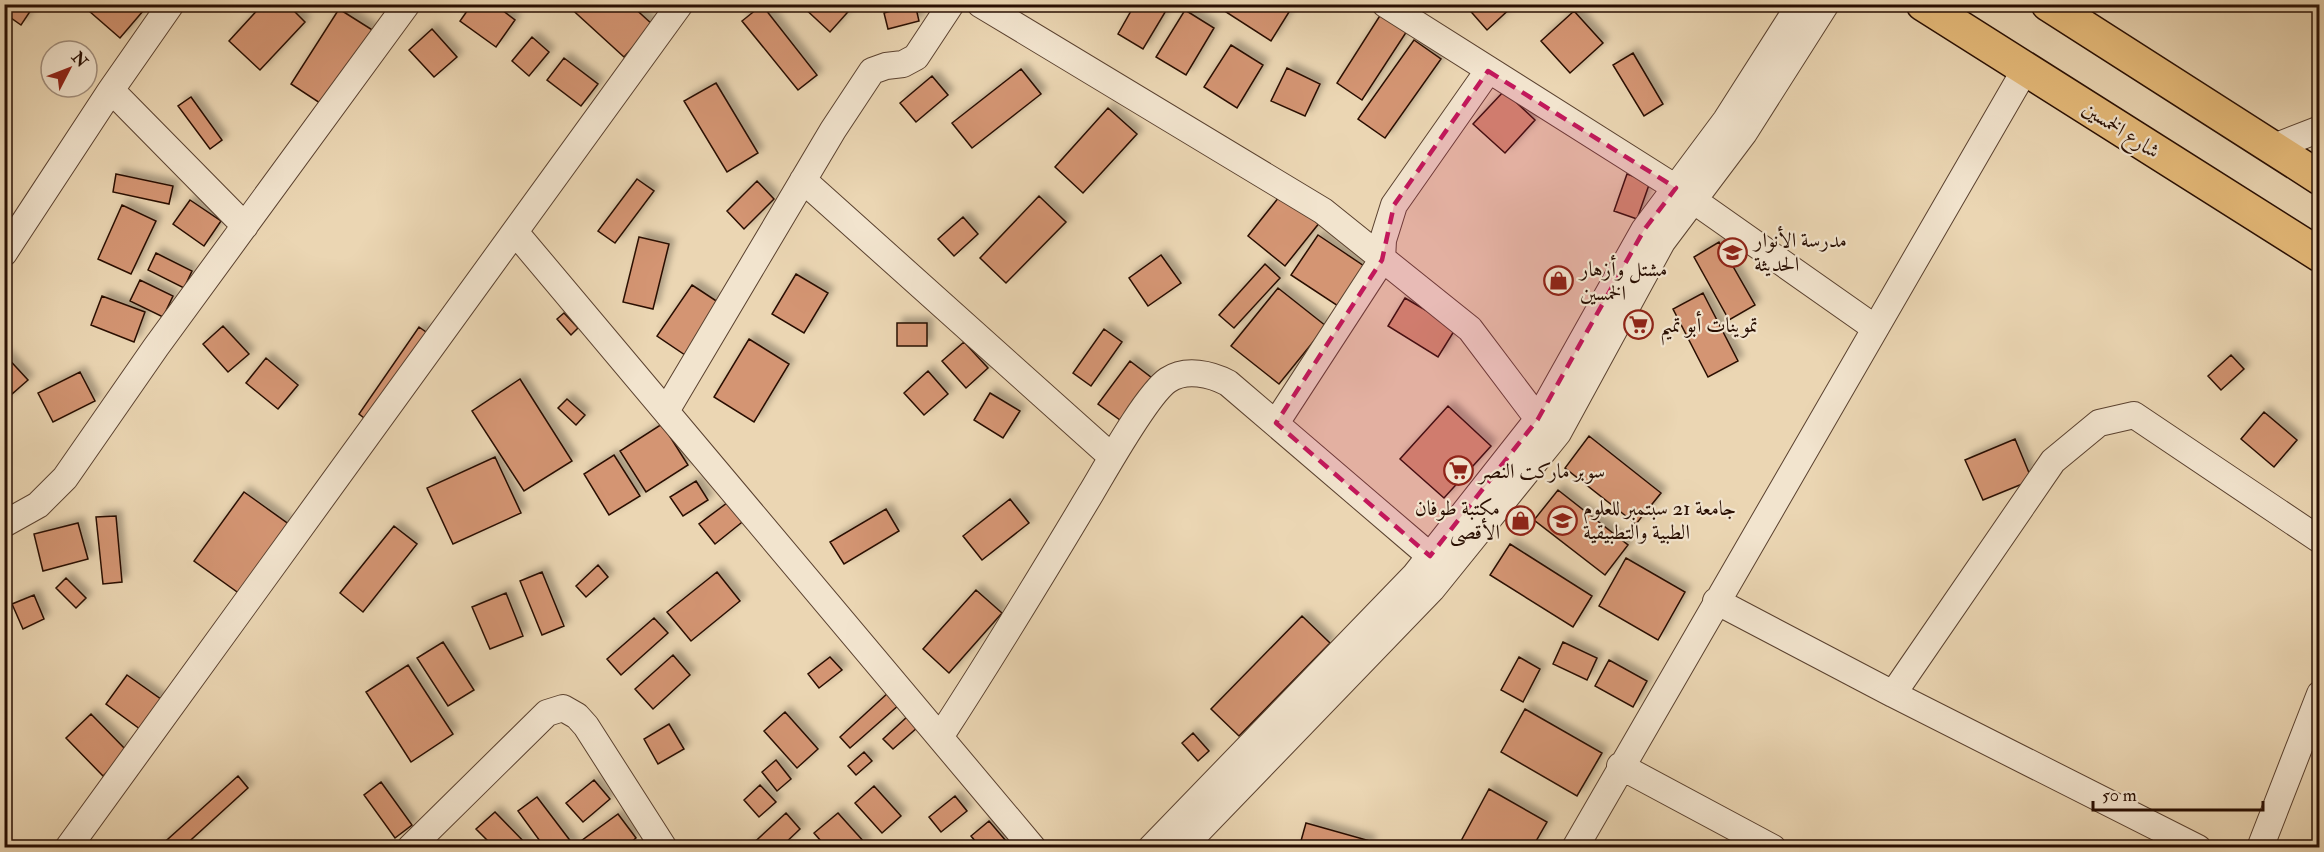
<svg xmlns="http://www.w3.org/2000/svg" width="2324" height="852" font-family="'IM FELL Double Pica',Amiri,serif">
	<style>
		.building { fill: #d49573; stroke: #290f03; stroke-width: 1.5; filter: url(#shadow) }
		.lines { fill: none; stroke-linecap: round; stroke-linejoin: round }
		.minor-casing { stroke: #5a412f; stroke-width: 28 }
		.primary-casing { stroke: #290f03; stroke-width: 36 }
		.minor { stroke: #f2e4ce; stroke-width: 26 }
		.primary { stroke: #e6bb7a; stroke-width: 33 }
		.marked { fill: #c2185b; fill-opacity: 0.2; stroke: #c2185b; stroke-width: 4.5; stroke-dasharray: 12 8; stroke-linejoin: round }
		.labels { text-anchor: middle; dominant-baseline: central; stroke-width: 4.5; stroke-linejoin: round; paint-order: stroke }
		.street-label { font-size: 21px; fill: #290f03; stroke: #f2e4ce }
		.poi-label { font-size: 21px; fill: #290f03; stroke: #f2e4ce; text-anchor: start }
	</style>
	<defs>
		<filter id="shadow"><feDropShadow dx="5.5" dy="-5.5" stdDeviation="3" flood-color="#0004"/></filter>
	</defs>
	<rect width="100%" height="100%" fill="#ebd6b3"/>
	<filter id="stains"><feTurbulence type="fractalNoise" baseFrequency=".00333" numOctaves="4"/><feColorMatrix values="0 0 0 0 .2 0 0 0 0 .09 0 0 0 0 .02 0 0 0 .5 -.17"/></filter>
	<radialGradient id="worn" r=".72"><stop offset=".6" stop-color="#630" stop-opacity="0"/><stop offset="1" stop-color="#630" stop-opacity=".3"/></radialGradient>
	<!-- building -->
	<path class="building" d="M4,4H35L21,25L4,13Z
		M81,4H149L120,38Z
		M263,4H287L305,22L260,70L229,41Z
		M472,4H494L515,20L496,47L460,21Z
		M566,4H630L653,25L624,57Z
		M800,4H855L830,32Z
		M915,4L919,21L888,29L884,13Z
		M1135,4H1170L1143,49L1118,34Z
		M1230,4H1294L1271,41L1226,12Z
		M1468,4H1515L1487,30L1466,6Z
		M762,5L817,75L798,90L742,21Z
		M339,9L374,31L326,107L291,84Z
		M1185,10L1214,28L1186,75L1156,57Z
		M1574,11L1603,43L1570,73L1541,41Z
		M1381,14L1407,31L1362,100L1337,83Z
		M432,29L457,57L434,77L409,50Z
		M532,37L549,52L529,76L512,61Z
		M1414,40L1441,59L1385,138L1358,119Z
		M1231,45L1263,65L1237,108L1204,87Z
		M1633,53L1663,104L1644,116L1613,65Z
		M564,58L598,84L581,106L547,80Z
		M1287,68L1320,84L1305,116L1271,101Z
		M1021,69L1041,94L972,148L952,123Z
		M932,76L948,95L916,122L900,103Z
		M716,83L758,153L727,172L684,101Z
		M1504,91L1535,120L1505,153L1473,124Z
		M191,97L222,140L210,149L178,106Z
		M1108,108L1137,134L1083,193L1055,167Z
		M116,174L173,186L169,204L113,192Z
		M1627,174L1650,182L1637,219L1614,211Z
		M637,179L654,191L615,243L598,231Z
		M757,181L774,199L744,229L727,211Z
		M1283,192L1320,222L1285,266L1248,236Z
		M1039,196L1066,222L1006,283L980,258Z
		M190,200L221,221L204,246L173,224Z
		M122,205L156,221L131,274L98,259Z
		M963,217L978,234L954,256L938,239Z
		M1318,235L1364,266L1338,306L1291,275Z
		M639,237L669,244L653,309L623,302Z
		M1719,242L1755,305L1729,320L1694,257Z
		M156,253L192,271L184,288L148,270Z
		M1161,255L1181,283L1148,306L1129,278Z
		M1265,264L1280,278L1234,328L1219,315Z
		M796,274L828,293L804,333L772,314Z
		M140,280L173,296L163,317L130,301Z
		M692,285L724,306L688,357L657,336Z
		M1278,288L1326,326L1279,384L1231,346Z
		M1703,293L1738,361L1708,377L1673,309Z
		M102,296L145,312L134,342L91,325Z
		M1405,298L1456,328L1438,357L1388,326Z
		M564,313L578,328L571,335L557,319Z
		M897,323H927V346H897Z
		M223,326L249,354L228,372L203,344Z
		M419,327L433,337L372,424L359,414Z
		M1104,329L1122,342L1091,386L1073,373Z
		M749,339L789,364L754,422L714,397Z
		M964,342L988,368L966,388L942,361Z
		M4,354L28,380L4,401Z
		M2231,355L2244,369L2221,390L2208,376Z
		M266,358L298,385L278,409L246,383Z
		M1130,361L1152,378L1120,420L1098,404Z
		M928,371L948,394L924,415L904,393Z
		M80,372L95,401L53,422L38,393Z
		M520,379L572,461L524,491L472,411Z
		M990,393L1020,411L1003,438L974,420Z
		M567,399L585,415L576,425L558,408Z
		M1448,406L1491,446L1444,498L1400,459Z
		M2264,412L2297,440L2274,467L2241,439Z
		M662,424L688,465L646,492L620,451Z
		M1589,436L1661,493L1636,524L1565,468Z
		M2015,439L2032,480L1983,500L1965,460Z
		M614,455L640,496L609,515L584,474Z
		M495,457L521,513L453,544L427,488Z
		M696,481L708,500L683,516L670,497Z
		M1558,490L1628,545L1605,575L1534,520Z
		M244,492L290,525L240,594L194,561Z
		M1010,499L1029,523L982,560L963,536Z
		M731,500L746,519L715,544L699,524Z
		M886,509L899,531L844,564L830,542Z
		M116,516L122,582L103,584L96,517Z
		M78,523L88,559L43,571L34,534Z
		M394,526L417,544L363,612L340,593Z
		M1510,544L1592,596L1573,627L1490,575Z
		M1626,558L1685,592L1658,640L1599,606Z
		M598,565L608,577L586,597L576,586Z
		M542,572L564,626L542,635L520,581Z
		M717,572L740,601L691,641L667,612Z
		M66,578L86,598L76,608L56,588Z
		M976,590L1002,613L949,673L923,649Z
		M506,593L523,636L490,649L472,607Z
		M34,595L44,619L23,629L12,604Z
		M1302,616L1330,643L1239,736L1211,709Z
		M654,618L668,633L621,675L607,659Z
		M443,642L474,690L448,706L417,658Z
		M1563,642L1597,658L1587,680L1553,664Z
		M673,655L690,675L653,709L635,689Z
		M830,657L842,670L819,688L808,674Z
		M1519,657L1540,669L1523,702L1501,690Z
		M1609,660L1647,681L1633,707L1595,686Z
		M408,665L453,734L411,762L366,692Z
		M127,675L165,702L144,732L106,704Z
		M889,692L900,704L850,748L840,737Z
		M1525,709L1602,753L1577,796L1501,752Z
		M785,712L818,749L797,768L764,731Z
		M91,714L128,752L103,776L66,738Z
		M908,716L918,727L893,749L883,739Z
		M669,724L684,749L658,764L644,739Z
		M1193,733L1209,751L1198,761L1182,743Z
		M864,752L872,761L856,775L848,766Z
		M776,760L791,779L777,791L762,772Z
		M238,776L248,788L182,848H158Z
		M594,780L610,799L583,822L566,803Z
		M381,782L412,825L395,838L364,795Z
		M760,785L776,802L759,817L744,800Z
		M874,786L901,816L882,833L855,803Z
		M1489,789L1547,822L1532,848H1472L1461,841Z
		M955,796L967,811L941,832L929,817Z
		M537,797L575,847L574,848H545L518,811Z
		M495,812L530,848H495L476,829Z
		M786,813L800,829L780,848H748Z
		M838,813L865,843L860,848H827L814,833Z
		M618,814L636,838L624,848H586L581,841Z
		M989,821L1012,848H981L971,836Z
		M1306,823L1370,841L1368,848H1299Z"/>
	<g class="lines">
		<defs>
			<path id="minor" d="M980,4L1323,211L1470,329L1538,419
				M1385,4L1676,188L1875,328
				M111,90L245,226
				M2274,147L2320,129
				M803,180L1112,457
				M515,232L1033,848
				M4,253L111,90L171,4
				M666,411L833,130L872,71L886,66L903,64L916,57L951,4
				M1276,423L1382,260L1383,240L1394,205L1488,71
				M4,524L38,505L65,478L156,347L407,4
				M1716,601L1893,694L2053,461L2099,423L2134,415L2320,540
				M1893,694L2198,848
				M940,737C992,657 1042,575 1091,493C1106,468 1147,394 1168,380C1186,368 1211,374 1228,383L1430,556
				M1620,766L1773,848
				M68,848L680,4
				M410,848L547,713L563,708L577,716L586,726L664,848
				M1151,848L1415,575L1538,419L1644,230L1726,120L1800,4
				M1182,848L1432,589L1558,433L1662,242L1744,133L1826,4
				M1575,848L2026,68
				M2260,848L2320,694"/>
			<path id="primary" d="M1923,4L2320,255
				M2048,4L2320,178"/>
		</defs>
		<!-- minor casing -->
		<use href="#minor" class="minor-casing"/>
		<!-- primary casing -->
		<use href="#primary" class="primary-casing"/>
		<!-- minor -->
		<use href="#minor" class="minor"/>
		<!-- primary -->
		<use href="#primary" class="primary"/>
	</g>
	<!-- marked area -->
	<path class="marked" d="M1488,71L1676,188L1644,230L1538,419L1430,556L1276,423L1382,260L1394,205Z"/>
	<!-- icons -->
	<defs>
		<symbol id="school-ring" viewBox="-11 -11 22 22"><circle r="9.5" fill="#f2e4ce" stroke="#8f2418" stroke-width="1.5"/><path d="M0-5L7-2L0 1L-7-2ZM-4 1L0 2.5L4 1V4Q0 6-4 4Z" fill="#8f2418"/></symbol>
		<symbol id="shop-ring" viewBox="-11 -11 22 22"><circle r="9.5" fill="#f2e4ce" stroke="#8f2418" stroke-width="1.5"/><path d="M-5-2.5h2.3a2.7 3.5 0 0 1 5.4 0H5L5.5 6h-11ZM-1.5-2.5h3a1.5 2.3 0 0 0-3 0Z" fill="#8f2418"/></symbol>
		<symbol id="supermarket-ring" viewBox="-11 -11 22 22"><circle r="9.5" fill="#f2e4ce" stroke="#8f2418" stroke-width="1.5"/><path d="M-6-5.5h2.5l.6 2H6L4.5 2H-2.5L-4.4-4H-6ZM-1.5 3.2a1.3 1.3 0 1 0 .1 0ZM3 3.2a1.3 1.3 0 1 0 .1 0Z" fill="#8f2418"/></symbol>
		<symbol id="university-ring" viewBox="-11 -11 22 22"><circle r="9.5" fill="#f2e4ce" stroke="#8f2418" stroke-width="1.5"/><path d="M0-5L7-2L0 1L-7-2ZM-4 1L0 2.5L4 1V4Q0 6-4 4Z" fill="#8f2418"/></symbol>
	</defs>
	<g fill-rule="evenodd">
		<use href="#school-ring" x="1716" y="236" width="33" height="33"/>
		<use href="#shop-ring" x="1542" y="264" width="33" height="33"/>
		<use href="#supermarket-ring" x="1622" y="308" width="33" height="33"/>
		<use href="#supermarket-ring" x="1442" y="454" width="33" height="33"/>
		<use href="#shop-ring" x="1504" y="504" width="33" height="33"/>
		<use href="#university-ring" x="1546" y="504" width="33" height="33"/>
	</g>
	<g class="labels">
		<!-- street labels -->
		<g class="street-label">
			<text transform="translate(2121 130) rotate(33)">شارع الخمسين</text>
		</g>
		<!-- poi labels -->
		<g class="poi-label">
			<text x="1754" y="240">مدرسة الأنوار<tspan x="1754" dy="24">الحديثة</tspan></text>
			<text x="1580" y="269">مشتل وأزهار<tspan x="1580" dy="24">الخمسين</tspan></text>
			<text x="1660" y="325">تموينات أبو تميم</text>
			<text x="1479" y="471">سوبر ماركت النصر</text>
			<text x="1500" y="508" text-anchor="end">مكتبة طوفان<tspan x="1500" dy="24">الأقصى</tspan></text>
			<text x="1583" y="508">جامعة 21 سبتمبر للعلوم<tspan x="1583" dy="24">الطبية والتطبيقية</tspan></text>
		</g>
	</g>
	<!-- margin -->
	<rect width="2324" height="852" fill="none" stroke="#ebd6b3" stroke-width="24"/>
	<rect x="6" y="6" width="2312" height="840" fill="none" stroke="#290f03" stroke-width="3"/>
	<rect x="12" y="12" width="2300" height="828" fill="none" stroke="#290f03" stroke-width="1.5"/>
	<!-- north arrow -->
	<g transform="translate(69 69) rotate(48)"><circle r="28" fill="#f2e4ce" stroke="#a28f7d" stroke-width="1.5"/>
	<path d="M0-4.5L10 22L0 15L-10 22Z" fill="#8f2418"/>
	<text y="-9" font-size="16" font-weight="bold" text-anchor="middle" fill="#290f03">N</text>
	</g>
	<!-- scale -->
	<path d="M2093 801v9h170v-9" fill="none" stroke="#290f03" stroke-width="3"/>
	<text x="2102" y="801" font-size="18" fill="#290f03" stroke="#f2e4ce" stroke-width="4.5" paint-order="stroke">50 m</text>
	<rect width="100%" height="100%" filter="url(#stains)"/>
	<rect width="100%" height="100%" fill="url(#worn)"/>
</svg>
